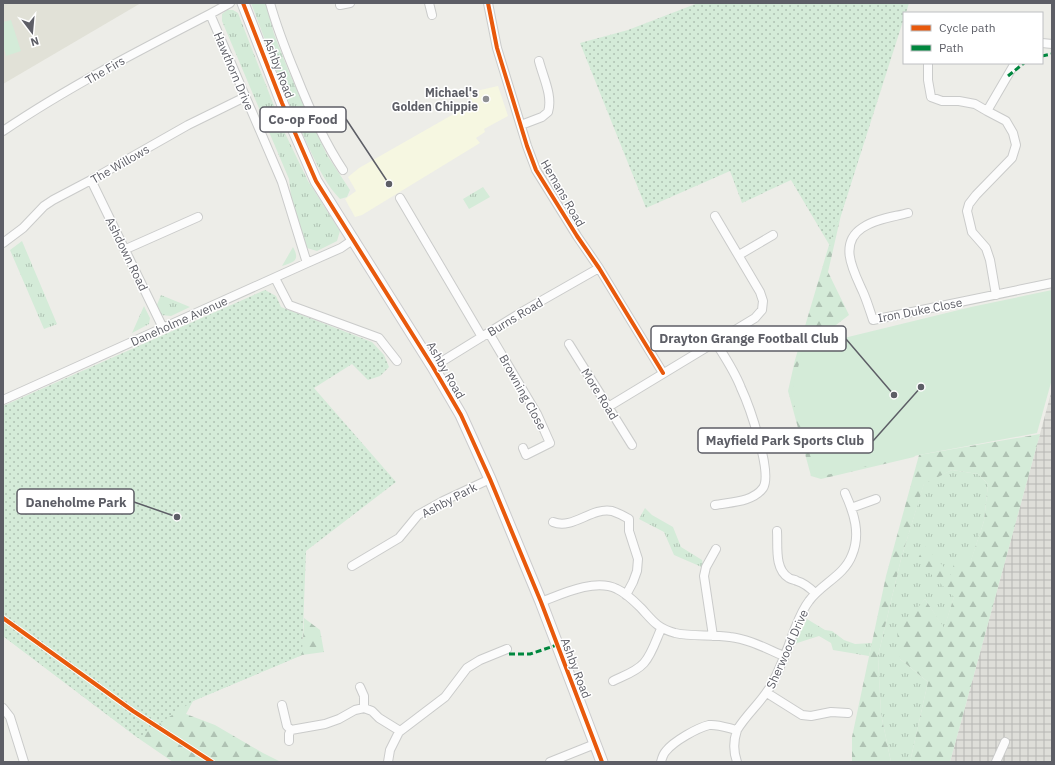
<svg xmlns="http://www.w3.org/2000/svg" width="1055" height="765" font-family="'IBM Plex Sans',sans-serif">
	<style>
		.commercial { fill: #f6f7e1 }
		.industrial { fill: url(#industrial-grid) }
		.education { fill: #e1e1d7 }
		.grass { fill: url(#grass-tufts) }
		.forest { fill: url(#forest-firs) }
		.park { fill: url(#park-dots) }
		.pitch { fill: #d4ebd8 }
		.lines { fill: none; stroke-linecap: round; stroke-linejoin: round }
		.street-casing { stroke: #cacbca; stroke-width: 10 }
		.secondary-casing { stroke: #cbcbcc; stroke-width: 13 }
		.street { stroke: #fcfcfc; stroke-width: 8 }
		.secondary { stroke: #fcfcfc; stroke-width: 11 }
		.quiet { stroke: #00873e; stroke-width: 3; stroke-dasharray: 6 3; stroke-linecap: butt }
		.cycleway-casing { stroke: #fff; stroke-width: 6 }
		.cycleway { stroke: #e8590c; stroke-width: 4 }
		.poi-dot { fill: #8f9094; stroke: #fff; stroke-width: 1.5 }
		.labels { text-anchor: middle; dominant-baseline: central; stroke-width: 3; stroke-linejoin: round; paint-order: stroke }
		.street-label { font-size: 12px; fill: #5d5e66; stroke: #fff }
		.poi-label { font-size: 12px; font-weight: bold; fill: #5d5e66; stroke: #fff; text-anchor: end }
		.leader { fill: none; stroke: #5d5e66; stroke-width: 1.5 }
		.callout-dot { fill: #5d5e66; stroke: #fff; stroke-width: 1.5 }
		.callout { fill: #fff; stroke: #5d5e66; stroke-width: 1.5 }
		.callout-label { font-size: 13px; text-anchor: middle; font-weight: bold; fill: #5d5e66 }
	</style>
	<defs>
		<pattern id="industrial-grid" width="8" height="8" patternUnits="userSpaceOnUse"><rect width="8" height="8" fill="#deded9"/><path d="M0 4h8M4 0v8" fill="none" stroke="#b7b7b4"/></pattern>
		<pattern id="grass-tufts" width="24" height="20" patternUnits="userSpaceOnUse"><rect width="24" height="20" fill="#d4ebd8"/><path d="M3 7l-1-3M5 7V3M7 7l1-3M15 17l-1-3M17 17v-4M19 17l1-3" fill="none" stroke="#afc2b3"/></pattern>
		<pattern id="forest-firs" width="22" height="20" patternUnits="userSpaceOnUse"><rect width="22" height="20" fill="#d4ebd8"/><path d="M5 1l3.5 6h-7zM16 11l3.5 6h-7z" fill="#afc2b3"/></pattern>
		<pattern id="park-dots" width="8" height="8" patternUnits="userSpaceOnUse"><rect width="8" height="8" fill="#d4ebd8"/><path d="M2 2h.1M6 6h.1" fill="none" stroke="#afc2b3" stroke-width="1.8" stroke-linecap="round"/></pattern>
	</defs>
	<rect width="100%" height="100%" fill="#edede8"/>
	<!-- commercial -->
	<path class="commercial" d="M498,86L508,116L484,129L485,132L476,138L480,143L362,215L355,217L345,199L356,191L348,177L359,168L473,103L470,97L477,95L476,91Z"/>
	<!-- industrial -->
	<path class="industrial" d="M1052,389V762H950L1040,434Z"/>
	<!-- education -->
	<path class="education" d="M3,3H141L3,84Z"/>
	<!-- grass -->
	<path class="grass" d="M251,3H266L274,34L289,72L311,121L327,155L350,190L347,197L340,199C327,186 318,167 310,150C287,103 270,52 251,3Z
		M227,10H233L238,13L283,129L308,181L340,231L337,241L317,251L307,248L292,204L289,179L222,21V14Z
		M483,187L490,197L469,209L463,199Z
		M22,241L57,324L44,329L10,250Z
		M293,247C300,260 295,262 282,266Z
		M161,295L190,307L171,316L161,315L156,307Z
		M144,306L150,318L149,324L132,333Z
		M952,470L978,474L988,484L984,521L970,564L954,597L944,629L925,599L913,615L900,659L928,682L910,762H891L881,714L878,656L901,559L924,483Z
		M645,508L652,515L673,527L681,547L702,560L704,568L674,555L664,532L639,519Z
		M807,619L825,630L832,631L844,640L855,644L872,643L869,656L833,650L831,643L819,636L794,644Z"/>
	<!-- forest -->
	<path class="forest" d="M855,170L841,215L828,272L849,315L823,335L809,356L919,450L914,457L821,479L811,476L788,391L795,360L829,245L833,229L813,194Z
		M1040,434L950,762H910L928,682L900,659L897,632L925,599L944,628L954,597L917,560L925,546L951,575L955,560L970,563L984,521L988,484L978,474L952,470L924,484L901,559L878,656L881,714L891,762H852V737L886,576L919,455Z
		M3,577L303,639L304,618L320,630L324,652L302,655L193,701L186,714L215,725L263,753L281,762H173L138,738L3,636Z"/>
	<!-- park -->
	<path class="park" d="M698,3H909L906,13H904V18L841,215L833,229L830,246L791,180L742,203L730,171L646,208L580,43L628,30Z
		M265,290L276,296L281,307L372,342L384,355L389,367L380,376L368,380L352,364L314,388L396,482L306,551L302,655L193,701L138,738L3,636V406Z"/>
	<!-- pitch -->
	<path class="pitch" d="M11,20L21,51L6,56L3,45V22Z
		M1052,290V379L1037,433L919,455L817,477L791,395L803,348L971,307Z"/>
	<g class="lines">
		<defs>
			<path id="street" d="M230,3L210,14L282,182L307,263
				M270,3C277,28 286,51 296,75C309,108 323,140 343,170
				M429,3L432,15
				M488,3L497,48L527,146L536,170L577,236L599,268L663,373
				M340,5L350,3
				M1042,43L1052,44
				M928,63V80L931,97L942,101H959L975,104L987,111
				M521,125L542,117L548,112C553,96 543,77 539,61
				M3,131C68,87 140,50 210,14
				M91,180L163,328
				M400,198L482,337
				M908,213C893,217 875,219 862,228C838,244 854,272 863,292C867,301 870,311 873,320L1052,283
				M3,243L23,228L44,206L53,200L91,180L188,125L245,97
				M126,249L198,217
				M739,255L773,235
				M275,278L289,305L379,338L397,361
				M996,295L990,260L986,248L972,232L967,211L969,204L976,195L1012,158L1016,145L1013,133L1006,121L987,111L1015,63
				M489,333L537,414L550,443L526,455L523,448
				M569,344L632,445
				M433,367L527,309L599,268
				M3,400L307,263L341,248L354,239
				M608,407L755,318L762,310L763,301L760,292L715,216
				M715,505C731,502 753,502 763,488C773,473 749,405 741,388C735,372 725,357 716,343
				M851,508L876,499
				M553,522C573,530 591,507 612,511C618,513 624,516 629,519V531L638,559L637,571L633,582L626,595
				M777,531C778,546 774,569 789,578C792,580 794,579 797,581C804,583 810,588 815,593
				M352,566L399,538L418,515L443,501L490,479
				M541,602C562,594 595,578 617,589C626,593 634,601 641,608C653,621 657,628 675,633C692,637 712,634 730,637C749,639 767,649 784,656
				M713,636L704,576L706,567L716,549
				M613,681C623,676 636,672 644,663C652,654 656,640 661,629
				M360,687L364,696V708
				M767,693L802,715L811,716L831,712L848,713
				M282,705L287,726L291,730L325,724L339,719L355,710L364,708L372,711L379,718L400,731
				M3,708L10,717L24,762
				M737,730C733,742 733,751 737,762
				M289,741V734L291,730
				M388,762L390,750L399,732L445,697L467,668L480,660L507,649
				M550,762L595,744
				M661,762C662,758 663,754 666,751C674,741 697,728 709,725C718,724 728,728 737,730C748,712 763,701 773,682C781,666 788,648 794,631C798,621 802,610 809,601C821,584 844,576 852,555C861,534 854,513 845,493
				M996,762L1005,742"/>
			<path id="secondary" d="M243,3L282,103L316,181L433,367L461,415L490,479L541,602L602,762"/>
		</defs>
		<!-- street casing -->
		<use href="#street" class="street-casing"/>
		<!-- secondary casing -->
		<use href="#secondary" class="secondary-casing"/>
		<!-- street -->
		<use href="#street" class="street"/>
		<!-- secondary -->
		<use href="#secondary" class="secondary"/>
		<!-- quiet -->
		<path class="quiet" d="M1042,56L1052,54
			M1008,76L1024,63
			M509,654H530L557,645"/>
		<defs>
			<path id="cycleway" d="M243,3L282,103L316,181L433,367L461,415L490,479L541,602L602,762
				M488,3L497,48L527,146L536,170L577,236L599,268L663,373
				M3,618L133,711L212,762"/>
		</defs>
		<!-- cycleway casing -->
		<use href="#cycleway" class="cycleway-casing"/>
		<!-- cycleway -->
		<use href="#cycleway" class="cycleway"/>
	</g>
	<!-- markers -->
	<circle class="poi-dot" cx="486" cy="99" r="4"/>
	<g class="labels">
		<!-- street labels -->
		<g class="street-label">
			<text transform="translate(279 68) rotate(69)">Ashby Road</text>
			<text transform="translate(105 70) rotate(-30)">The Firs</text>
			<text transform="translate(234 71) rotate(67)">Hawthorn Drive</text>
			<text transform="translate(120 164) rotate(-30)">The Willows</text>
			<text transform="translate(563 193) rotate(60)">Hemans Road</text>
			<text transform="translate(127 254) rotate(64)">Ashdown Road</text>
			<text transform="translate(920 310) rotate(-11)">Iron Duke Close</text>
			<text transform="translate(515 317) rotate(-31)">Burns Road</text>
			<text transform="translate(179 321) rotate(-24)">Daneholme Avenue</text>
			<text transform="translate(446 370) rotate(60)">Ashby Road</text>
			<text transform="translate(523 392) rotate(61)">Browning Close</text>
			<text transform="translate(600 394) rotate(58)">More Road</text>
			<text transform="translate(449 500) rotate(-28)">Ashby Park</text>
			<text transform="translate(787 649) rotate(-66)">Sherwood Drive</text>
			<text transform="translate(576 668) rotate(69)">Ashby Road</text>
		</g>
		<!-- poi labels -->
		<g class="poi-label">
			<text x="478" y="92">Michael's<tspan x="478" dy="14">Golden Chippie</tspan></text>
		</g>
	</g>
	<!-- callouts -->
	<path class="leader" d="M389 184L346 119M894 395L846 339M921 387L873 441M177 517L134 502"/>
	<g class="callout-dot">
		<circle cx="389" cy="184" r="4"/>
		<circle cx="894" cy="395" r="4"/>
		<circle cx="921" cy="387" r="4"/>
		<circle cx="177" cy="517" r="4"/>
	</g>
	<g class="callout">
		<rect x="260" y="107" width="86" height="25" rx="4"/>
		<rect x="651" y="326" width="195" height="25" rx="4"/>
		<rect x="698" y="428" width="175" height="25" rx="4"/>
		<rect x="17" y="489" width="117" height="25" rx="4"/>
	</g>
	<g class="callout-label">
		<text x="303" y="124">Co-op Food</text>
		<text x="749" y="343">Drayton Grange Football Club</text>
		<text x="785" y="445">Mayfield Park Sports Club</text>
		<text x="76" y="507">Daneholme Park</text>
	</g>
	<!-- border -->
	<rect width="1055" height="765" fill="none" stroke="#5d5e66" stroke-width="8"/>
	<!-- legend -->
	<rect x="903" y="12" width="140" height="52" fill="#ffffff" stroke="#bebfc2"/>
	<rect x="911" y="25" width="20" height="6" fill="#e8590c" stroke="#bebfc2"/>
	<text x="939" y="32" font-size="12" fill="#5d5e66">Cycle path</text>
	<rect x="911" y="45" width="20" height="6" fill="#00873e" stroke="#bebfc2"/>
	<text x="939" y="52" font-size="12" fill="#5d5e66">Path</text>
	<!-- north arrow -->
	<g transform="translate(32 32) rotate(164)" stroke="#ffffff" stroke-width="3" paint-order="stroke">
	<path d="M0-3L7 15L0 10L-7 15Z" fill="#5d5e66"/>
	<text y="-6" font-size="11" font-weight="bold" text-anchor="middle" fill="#5d5e66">N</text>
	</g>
</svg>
